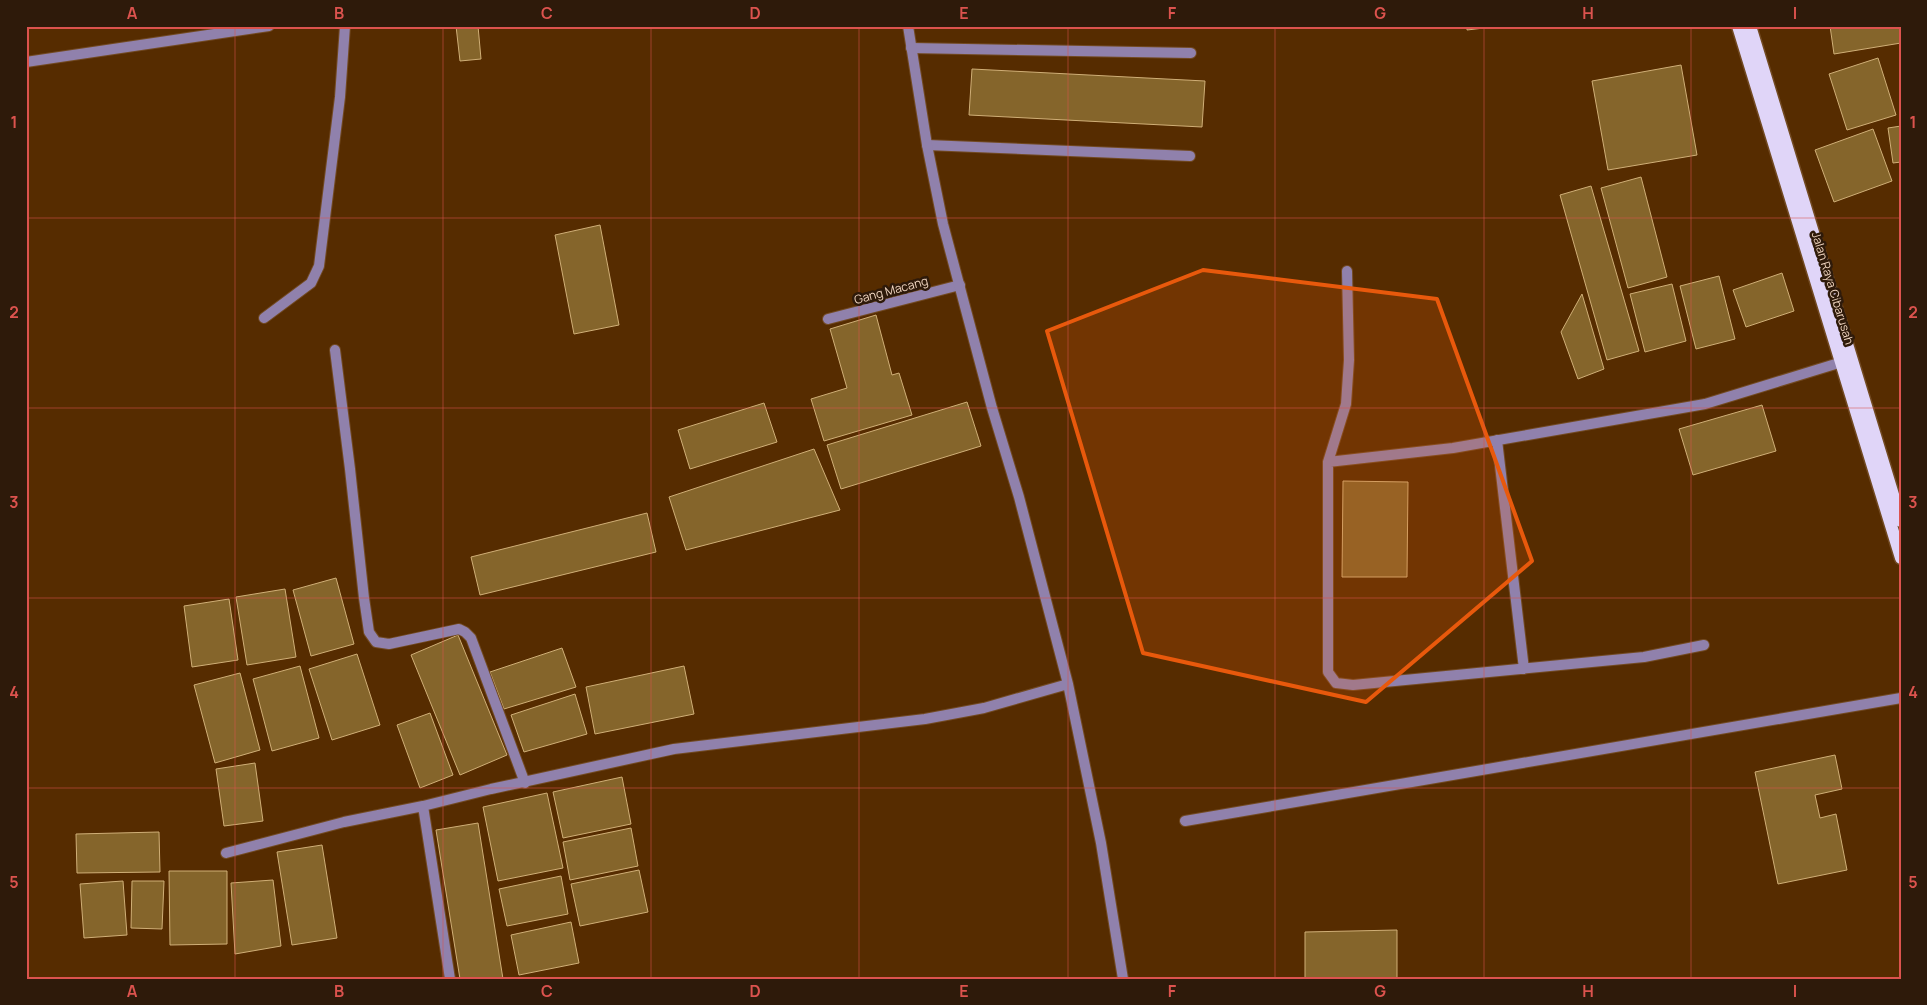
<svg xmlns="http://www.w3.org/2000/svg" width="1927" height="1005" font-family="Manrope,sans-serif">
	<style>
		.building { fill: #85652b; stroke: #d0af77 }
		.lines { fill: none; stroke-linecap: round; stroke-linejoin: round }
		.lane-casing { stroke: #724a22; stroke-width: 12 }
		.street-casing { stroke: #724a22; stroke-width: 12 }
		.primary-casing { stroke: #724a22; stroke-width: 15 }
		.lane { stroke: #9081ac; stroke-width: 10 }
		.street { stroke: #9081ac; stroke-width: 10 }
		.primary { stroke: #e0d5f8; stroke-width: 12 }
		.marked { fill: #e8590c; fill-opacity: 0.2; stroke: #e8590c; stroke-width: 4; stroke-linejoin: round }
		.grid { fill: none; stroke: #dc534e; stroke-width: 1; stroke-opacity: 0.55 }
		.labels { text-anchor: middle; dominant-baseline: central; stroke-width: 5; stroke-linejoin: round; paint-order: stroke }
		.street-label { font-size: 12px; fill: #efd4bf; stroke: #2e1a0a }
		.neatline { fill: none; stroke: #dc534e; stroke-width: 2 }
		.grid-label { font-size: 16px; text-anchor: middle; font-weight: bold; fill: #dc534e }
	</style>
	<rect width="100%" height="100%" fill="#562c00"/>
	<!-- building -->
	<path class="building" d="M456,26H478L481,59L460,61Z
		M1467,26H1501L1467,30Z
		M1830,26H1901V43L1834,54Z
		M1878,58L1896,115L1847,130L1829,74Z
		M1681,65L1697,155L1608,170L1592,81Z
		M972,69L1205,81L1202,127L969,115Z
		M1901,126V162L1893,163L1888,128Z
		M1873,129L1892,181L1834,202L1815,150Z
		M1641,177L1667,277L1628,288L1601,188Z
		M1591,186L1639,351L1607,360L1560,195Z
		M600,225L619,325L574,334L555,235Z
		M1782,273L1794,311L1746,327L1733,290Z
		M1719,276L1735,339L1696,349L1680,286Z
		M1672,284L1686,341L1645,352L1630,294Z
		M1582,294L1604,369L1578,379L1561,332Z
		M876,315L892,375L899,373L912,415L824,441L811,399L847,388L830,329Z
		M967,402L981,446L841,489L827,445Z
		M764,403L777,442L690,469L678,430Z
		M1762,405L1776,451L1693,475L1679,429Z
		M814,449L840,510L686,550L669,497Z
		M1343,481L1408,482L1407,577H1342Z
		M647,513L656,552L480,595L471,557Z
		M336,578L354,644L311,656L293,590Z
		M285,589L296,657L247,665L236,597Z
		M229,599L238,660L192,667L184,606Z
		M458,635L507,755L460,775L411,655Z
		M562,648L576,687L504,709L490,672Z
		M357,654L380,725L332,740L309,669Z
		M300,666L319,738L272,751L253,679Z
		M684,666L694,714L595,734L586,687Z
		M240,673L260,750L215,763L194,685Z
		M575,694L587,734L524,752L511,715Z
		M430,713L453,775L420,788L397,725Z
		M1835,755L1842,789L1815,795L1820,818L1836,814L1847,870L1778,884L1755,772Z
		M255,763L263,821L224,826L216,769Z
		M622,777L631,824L563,838L553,792Z
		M547,793L563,868L498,881L483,807Z
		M478,823L503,979H460L436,830Z
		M631,828L638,866L570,880L563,842Z
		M159,832L160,872L77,873L76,834Z
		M322,845L337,938L292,945L277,852Z
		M639,870L648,912L580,926L571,884Z
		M169,871H227V944L170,945Z
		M561,876L568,914L507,926L499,889Z
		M273,880L281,946L235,954L231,883Z
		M123,881L127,935L84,938L80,884Z
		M132,881H164L162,929L131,928Z
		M571,922L579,963L519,975L511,935Z
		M1397,930V979H1305V932Z"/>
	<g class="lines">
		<defs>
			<path id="lane" d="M911,48L1191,53
				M927,145L1190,156
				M828,319L960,285"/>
			<path id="street" d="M908,26L927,145L943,224L992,408L1019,497L1068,684L1101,843L1123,979
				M26,62L269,26
				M264,318L311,283L319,266L340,97L345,26
				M335,350L350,469L364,598L369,632L376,642L389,644L459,629L465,632L471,638L525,783
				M1497,440L1524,669
				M1328,462L1346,404L1349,360L1347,271
				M1704,645L1644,657L1353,685L1336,683L1328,672V462L1453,448L1705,404L1842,362
				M1185,821L1901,698
				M226,853L344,822L423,806
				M450,979L423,806L491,789L674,749L925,719L984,708L1068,684"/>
			<path id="primary" d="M1738,26L1901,558
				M1750,26L1901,521"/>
		</defs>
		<!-- lane casing -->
		<use href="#lane" class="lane-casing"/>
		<!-- street casing -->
		<use href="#street" class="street-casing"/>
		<!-- primary casing -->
		<use href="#primary" class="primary-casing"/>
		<!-- lane -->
		<use href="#lane" class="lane"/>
		<!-- street -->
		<use href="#street" class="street"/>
		<!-- primary -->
		<use href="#primary" class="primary"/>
	</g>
	<!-- marked area -->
	<path class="marked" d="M1203,270L1437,299L1532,561L1366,702L1143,653L1047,331Z"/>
	<!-- grid -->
	<path class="grid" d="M235,26V979M443,26V979M651,26V979M859,26V979M1068,26V979M1275,26V979M1484,26V979M1691,26V979M26,218H1901M26,408H1901M26,598H1901M26,788H1901"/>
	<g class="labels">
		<!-- street labels -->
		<g class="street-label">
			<text transform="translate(1833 288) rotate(73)">Jalan Raya Cibarusah</text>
			<text transform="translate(891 290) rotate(-15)">Gang Macang</text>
		</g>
	</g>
	<!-- border -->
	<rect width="1927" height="1005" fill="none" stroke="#2e1a0a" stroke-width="55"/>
	<rect x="28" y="28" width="1872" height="950" class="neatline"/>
	<g class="grid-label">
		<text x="132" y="19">A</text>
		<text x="339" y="19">B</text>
		<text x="547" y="19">C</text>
		<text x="755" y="19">D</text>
		<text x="964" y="19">E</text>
		<text x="1172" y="19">F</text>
		<text x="1380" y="19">G</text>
		<text x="1588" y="19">H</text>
		<text x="1795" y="19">I</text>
		<text x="14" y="128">1</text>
		<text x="1913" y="128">1</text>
		<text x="14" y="318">2</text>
		<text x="1913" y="318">2</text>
		<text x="14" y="508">3</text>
		<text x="1913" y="508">3</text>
		<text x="14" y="698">4</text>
		<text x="1913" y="698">4</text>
		<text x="14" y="888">5</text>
		<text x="1913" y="888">5</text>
		<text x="132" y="997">A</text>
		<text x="339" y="997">B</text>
		<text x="547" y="997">C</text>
		<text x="755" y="997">D</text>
		<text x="964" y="997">E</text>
		<text x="1172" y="997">F</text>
		<text x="1380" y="997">G</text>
		<text x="1588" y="997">H</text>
		<text x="1795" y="997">I</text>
	</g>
</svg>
